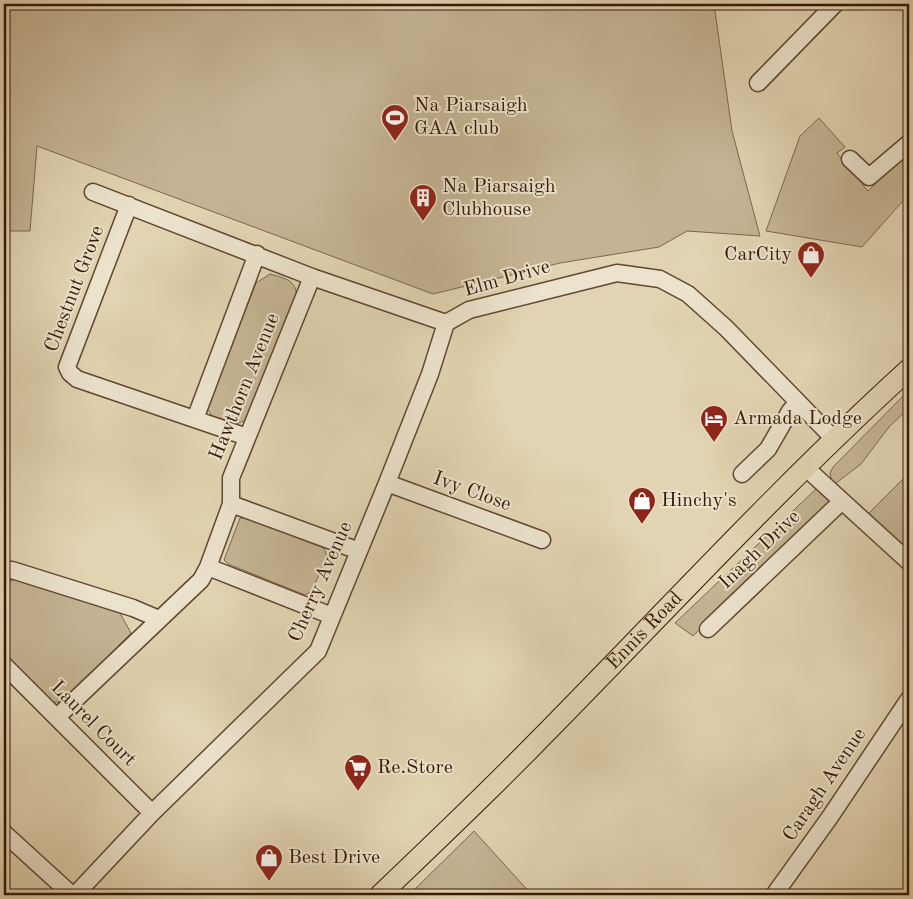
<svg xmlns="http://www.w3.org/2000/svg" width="913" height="899" font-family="'Old Standard TT',serif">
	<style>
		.green { fill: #c5b494; stroke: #7d664c }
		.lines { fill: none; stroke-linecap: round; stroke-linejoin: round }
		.minor-casing { stroke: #604730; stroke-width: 19 }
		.major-casing { stroke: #351804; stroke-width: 22 }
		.minor { stroke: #ece3cd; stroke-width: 16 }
		.major { stroke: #e2d4b2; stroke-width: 20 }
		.labels { text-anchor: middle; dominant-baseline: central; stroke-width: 4; stroke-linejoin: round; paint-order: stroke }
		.poi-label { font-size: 20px; fill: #351804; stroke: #ece3cd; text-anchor: start }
		.street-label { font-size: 20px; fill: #351804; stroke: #ece3cd }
	</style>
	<rect width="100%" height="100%" fill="#e2d4b2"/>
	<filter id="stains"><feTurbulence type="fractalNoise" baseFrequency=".004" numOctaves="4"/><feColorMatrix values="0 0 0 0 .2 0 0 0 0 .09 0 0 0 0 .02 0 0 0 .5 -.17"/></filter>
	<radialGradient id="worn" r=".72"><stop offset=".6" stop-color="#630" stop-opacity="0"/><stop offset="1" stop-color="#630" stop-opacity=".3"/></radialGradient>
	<!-- green -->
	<path class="green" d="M4,4H714L732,131L760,236L687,231L659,247L560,263L433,294L37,146L30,231H4Z
		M819,118L845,147L837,153L868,191L893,166L909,156V194L862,247L766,231L800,136Z
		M270,274C287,279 297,280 297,300L251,417L235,425L214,418L207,409L256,283Z
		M909,390V408L889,427L861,464L835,484L832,482L830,473L833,467Z
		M909,473V551L868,514Z
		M816,489L831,503L693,636L675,623Z
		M240,518H246L324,548L327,556L312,591L305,595L228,564L224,560Z
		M14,579L120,613L131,633L63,702H49L4,653V586Z
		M474,831L532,895H409Z"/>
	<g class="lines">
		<defs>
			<path id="minor" d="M758,83L835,4
				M850,159L869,177L909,143
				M93,192L312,277L446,323L469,310L617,273L660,279L688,294L726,328L834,439
				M129,205L67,367L70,373L77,379L247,437
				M195,419L257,254
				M806,468L909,562
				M742,474L768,449L790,411L798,402
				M387,483L542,540
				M231,504L359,551
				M208,567L332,616
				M4,572L12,570L133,608L159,619
				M708,629L842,501
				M4,665L152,813
				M57,717L201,580L208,567L231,504V478L312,277
				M4,833L72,895
				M75,895L152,813L318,651L387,483L430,374L446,323
				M774,895L830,817L909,699"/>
			<g id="major">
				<path id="s1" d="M380,895C431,846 482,798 531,748C657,621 777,489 909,369"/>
			</g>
		</defs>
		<!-- minor casing -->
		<use href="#minor" class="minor-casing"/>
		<!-- major casing -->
		<use href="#major" class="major-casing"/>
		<!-- minor -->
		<use href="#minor" class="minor"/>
		<!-- major -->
		<use href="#major" class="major"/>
	</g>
	<!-- icons -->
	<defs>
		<symbol id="stadium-pin" viewBox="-11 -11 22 30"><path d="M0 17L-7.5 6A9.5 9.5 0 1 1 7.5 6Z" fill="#8f2418" stroke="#ece3cd"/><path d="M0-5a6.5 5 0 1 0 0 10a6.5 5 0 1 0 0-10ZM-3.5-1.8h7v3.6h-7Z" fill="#fff"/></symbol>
		<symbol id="building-pin" viewBox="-11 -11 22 30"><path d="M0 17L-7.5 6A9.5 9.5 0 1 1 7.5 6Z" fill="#8f2418" stroke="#ece3cd"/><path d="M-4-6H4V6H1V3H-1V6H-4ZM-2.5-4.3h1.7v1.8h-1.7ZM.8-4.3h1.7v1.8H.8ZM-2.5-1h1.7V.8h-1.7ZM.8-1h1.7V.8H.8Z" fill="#fff"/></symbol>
		<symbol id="shop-pin" viewBox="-11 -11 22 30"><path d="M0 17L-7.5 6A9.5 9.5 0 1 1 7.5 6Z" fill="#8f2418" stroke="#ece3cd"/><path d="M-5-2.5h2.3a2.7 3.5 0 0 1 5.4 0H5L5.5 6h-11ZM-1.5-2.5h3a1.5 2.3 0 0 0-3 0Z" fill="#fff"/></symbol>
		<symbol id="hotel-pin" viewBox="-11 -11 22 30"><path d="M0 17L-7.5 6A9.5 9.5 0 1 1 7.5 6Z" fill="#8f2418" stroke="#ece3cd"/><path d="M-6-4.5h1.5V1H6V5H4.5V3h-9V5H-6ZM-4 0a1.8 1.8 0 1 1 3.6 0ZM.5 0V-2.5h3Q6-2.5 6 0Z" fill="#fff"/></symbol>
		<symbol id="supermarket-pin" viewBox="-11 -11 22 30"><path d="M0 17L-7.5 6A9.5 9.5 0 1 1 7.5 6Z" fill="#8f2418" stroke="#ece3cd"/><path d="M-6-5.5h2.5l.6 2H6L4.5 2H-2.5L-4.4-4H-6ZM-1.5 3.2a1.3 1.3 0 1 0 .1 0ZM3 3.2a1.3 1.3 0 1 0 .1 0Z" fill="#fff"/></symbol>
	</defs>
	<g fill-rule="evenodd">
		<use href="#stadium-pin" x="379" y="102" width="32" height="43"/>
		<use href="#building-pin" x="407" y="182" width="32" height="43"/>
		<use href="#shop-pin" x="795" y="239" width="32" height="43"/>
		<use href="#hotel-pin" x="698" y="403" width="32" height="43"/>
		<use href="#shop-pin" x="626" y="485" width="32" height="43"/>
		<use href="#supermarket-pin" x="342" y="752" width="32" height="43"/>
		<use href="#shop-pin" x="253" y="842" width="32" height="43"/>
	</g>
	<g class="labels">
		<!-- poi labels -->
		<g class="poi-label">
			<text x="414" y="106">Na Piarsaigh<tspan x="414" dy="23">GAA club</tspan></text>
			<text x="442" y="187">Na Piarsaigh<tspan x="442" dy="23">Clubhouse</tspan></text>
			<text x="792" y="255" text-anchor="end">CarCity</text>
			<text x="733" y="419">Armada Lodge</text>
			<text x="661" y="501">Hinchy's</text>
			<text x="377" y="768">Re.Store</text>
			<text x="288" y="858">Best Drive</text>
		</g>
		<!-- street labels -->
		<g class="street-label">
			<text transform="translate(507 279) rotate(-16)">Elm Drive</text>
			<text transform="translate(75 289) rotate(-69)">Chestnut Grove</text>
			<text transform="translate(245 387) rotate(-68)">Hawthorn Avenue</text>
			<text transform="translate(472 492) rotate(20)">Ivy Close</text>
			<text transform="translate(760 550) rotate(-44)">Inagh Drive</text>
			<text transform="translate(321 582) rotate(-66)">Cherry Avenue</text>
			<text stroke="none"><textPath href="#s1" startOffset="374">Ennis Road</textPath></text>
			<text transform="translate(93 724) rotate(45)">Laurel Court</text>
			<text transform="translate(825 785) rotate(-56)">Caragh Avenue</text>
		</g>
	</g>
	<!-- margin -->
	<rect width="913" height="899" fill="none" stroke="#e2d4b2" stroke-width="20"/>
	<rect x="5" y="5" width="903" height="889" fill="none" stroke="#351804" stroke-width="2.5"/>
	<rect x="10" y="10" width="893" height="879" fill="none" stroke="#351804"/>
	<rect width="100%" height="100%" filter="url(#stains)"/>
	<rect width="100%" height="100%" fill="url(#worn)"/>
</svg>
